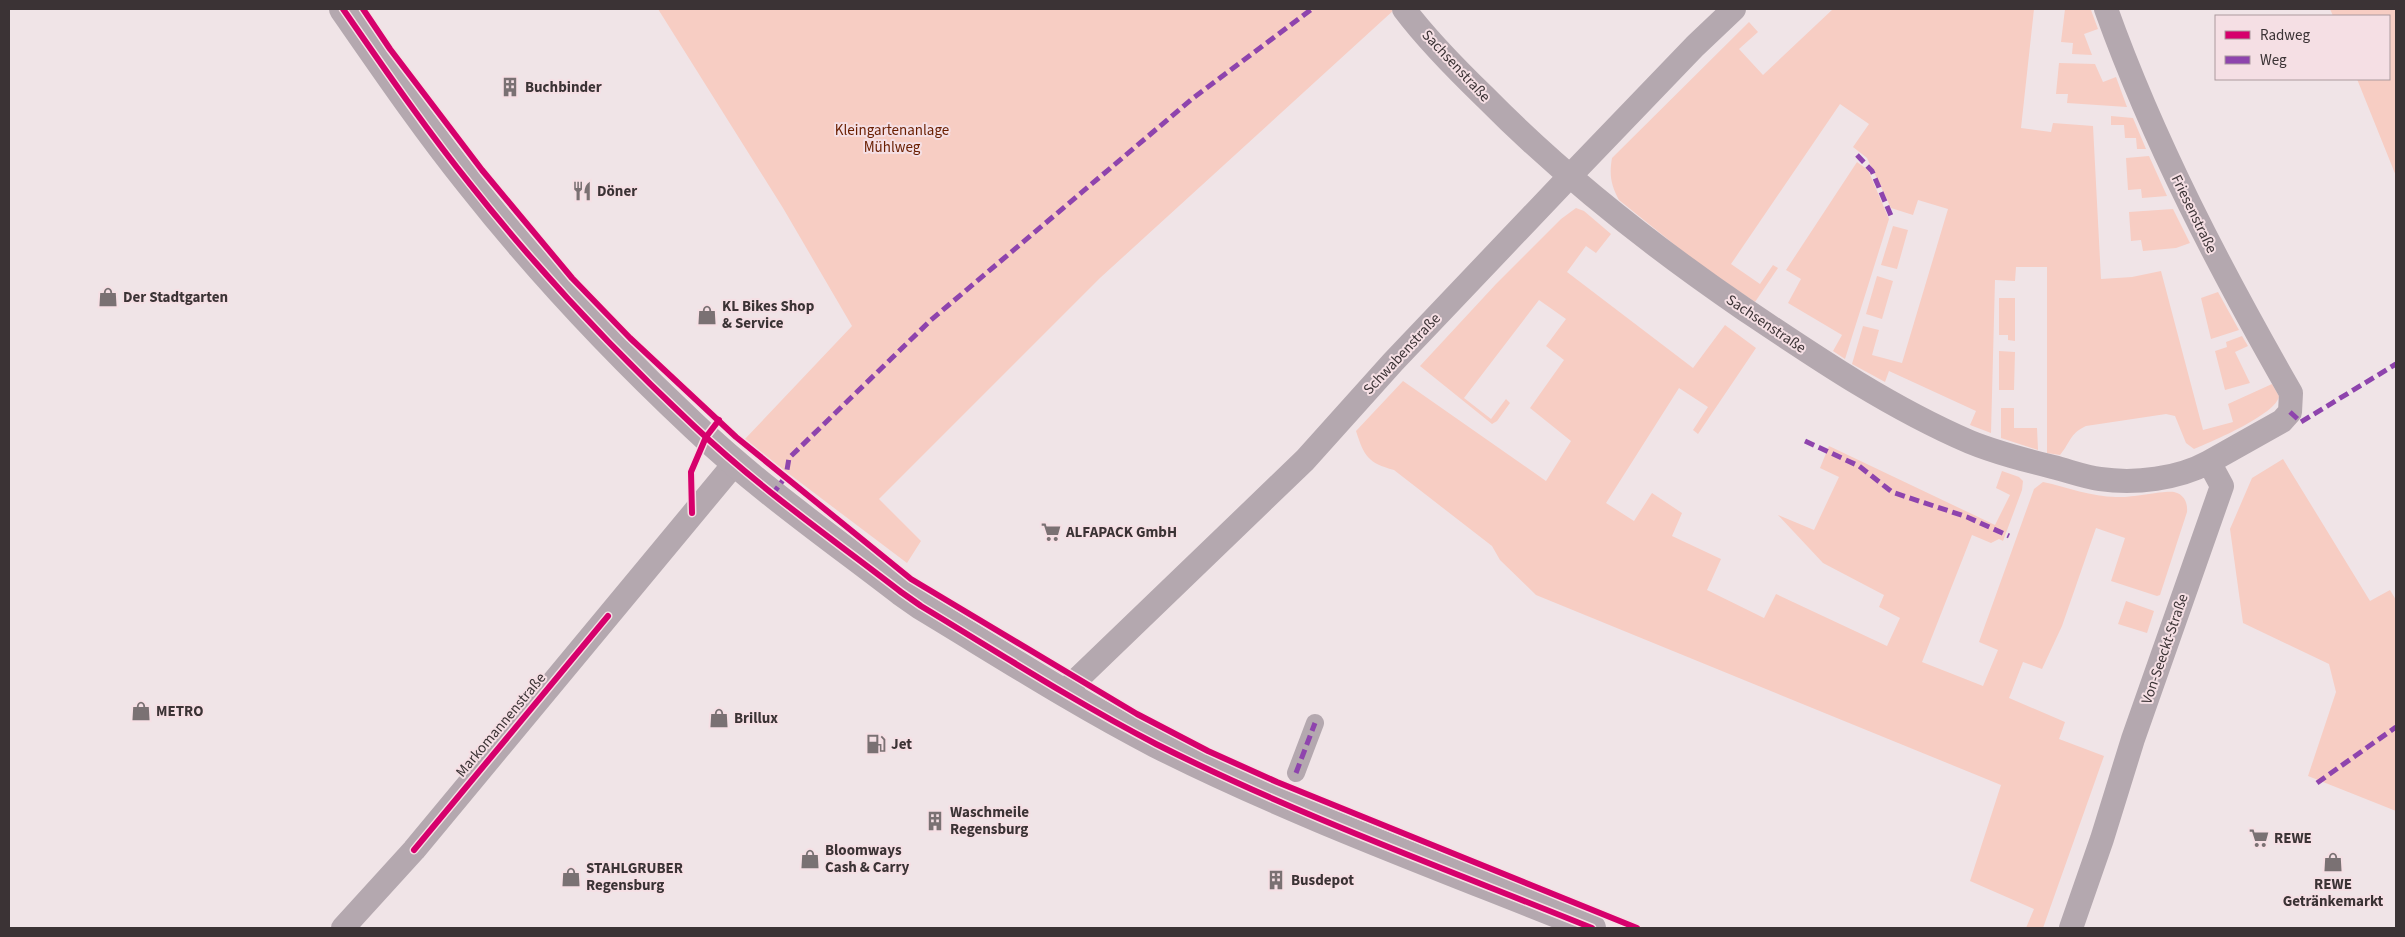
<svg xmlns="http://www.w3.org/2000/svg" width="2405" height="937" font-family="'Source Sans 3',sans-serif">
	<style>
		.green { fill: #f7cdc3 }
		.lines { fill: none; stroke-linecap: round; stroke-linejoin: round }
		.pedestrian { stroke: #b4a8af; stroke-width: 18 }
		.minor { stroke: #b4a8af; stroke-width: 24 }
		.tertiary { stroke: #b4a8af; stroke-width: 28 }
		.quiet { stroke: #8e44ad; stroke-width: 5; stroke-dasharray: 10 5; stroke-linecap: butt }
		.cycleway-casing { stroke: #f5dfe4; stroke-width: 9 }
		.cycleway { stroke: #d6006c; stroke-width: 6 }
		.labels { text-anchor: middle; dominant-baseline: central; stroke-width: 4; stroke-linejoin: round; paint-order: stroke }
		.street-label { font-size: 15px; fill: #3b3335; stroke: #f5dfe4 }
		.poi-label { font-size: 15px; font-weight: bold; fill: #3b3335; stroke: #f5dfe4; text-anchor: start }
		.park-label { font-size: 15px; fill: #691e00; stroke: #f5dfe4 }
	</style>
	<rect width="100%" height="100%" fill="#f0e4e7"/>
	<!-- green -->
	<path class="green" d="M658,9H1395L1100,278L879,499L921,541L907,563L744,440L852,326L783,208Z
		M1833,9H2034L2021,128L2051,132L2053,123L2093,126L2101,279L2132,277L2161,271L2203,430L2233,422L2228,404L2272,384L2279,396C2277,414 2211,442 2194,449L2186,443L2175,416L2166,414L2086,426C2069,434 2071,442 2060,455L2047,453V267H2016L2015,281L1995,280L1991,433L1970,425L1976,411L1889,371L1885,382L1852,364L1863,326L1879,330L1872,355L1902,363L1948,209L1918,200L1913,215L1891,208L1867,158L1853,147L1869,124L1840,104L1731,264L1760,284L1773,265L1778,268L1755,302L1696,262L1619,200C1611,185 1609,175 1612,158L1749,22L1758,32L1739,49L1763,75Z
		M2065,9L2091,10L2098,29L2084,34L2092,55L2072,54L2073,43L2061,42Z
		M2330,9H2396V176L2357,79H2389V16H2333Z
		M2059,63L2095,64L2103,82L2116,77L2127,107L2067,103L2068,94H2056Z
		M2111,116L2133,118L2146,149H2137L2136,138H2125L2124,125H2111Z
		M2149,156L2167,196L2142,198L2141,189L2128,190L2126,158Z
		M1857,162L1868,170L1889,219L1845,359L1833,351L1842,335L1788,303L1801,279L1786,270Z
		M1576,208L1584,211L1611,234L1596,253L1586,246L1567,272L1693,368L1725,325L1756,348L1698,434L1693,430L1708,407L1679,388L1606,503L1634,521L1652,493L1682,513L1672,536L1721,559L1707,590L1764,618L1776,594L1887,646L1900,618L1879,607L1884,595L1823,563L1778,515L1814,530L1839,477L1820,468L1829,446L1995,525L2010,495L1996,488L2002,471L2019,477L2023,481L2022,490L2003,541L1999,539L1991,543L1972,535L1922,662L1983,686L1998,650L1979,642L2034,489L2043,482C2067,487 2092,497 2116,497C2131,498 2165,490 2174,492C2184,494 2188,503 2187,512L2160,595L2157,596L2111,581L2125,538L2096,528L2062,626L2042,669L2023,662L2009,698L2065,722L2059,739L2104,756L2043,928H2026L2034,909L1970,881L2001,785L1536,595L1500,560L1492,546L1394,470C1368,463 1364,456 1356,431L1403,381L1546,481L1571,441L1530,408L1564,360L1546,346L1566,319L1539,300L1464,398L1491,419L1506,399L1510,403L1497,421L1492,424L1420,366L1496,284L1561,219Z
		M2173,209L2190,243L2176,248L2143,251L2141,240L2131,241L2129,212Z
		M1893,226L1908,230L1897,269L1881,265Z
		M1877,276L1893,281L1882,319L1866,314Z
		M2218,292L2239,330L2211,339L2201,298Z
		M1999,298H2015V341L2008,340V335H1999Z
		M2242,336L2248,346L2235,352L2250,383L2225,390L2215,351L2227,347L2226,342Z
		M1999,351L2015,352L2014,390H1999Z
		M2001,408H2014V428H2037L2038,450L2001,438Z
		M2283,459L2370,601L2390,590L2396,600V811L2308,776L2336,692L2329,664L2243,623L2230,529L2252,478Z
		M2126,601L2154,611L2147,633L2118,624Z"/>
	<g class="lines">
		<!-- pedestrian -->
		<path class="pedestrian" d="M1296,773L1315,723"/>
		<!-- minor -->
		<path class="minor" d="M1404,9C1428,41 1457,70 1486,98C1565,178 1652,246 1744,309C1817,358 1889,407 1970,442C1997,453 2025,460 2053,467C2069,471 2085,477 2100,479C2135,484 2178,479 2209,462
			M1064,692L1305,460L1393,362L1569,177L1695,46L1734,9
			M343,928L414,850L735,463
			M2071,928L2102,839L2133,739L2222,486L2209,462L2282,421L2290,412L2291,393C2220,269 2154,143 2106,9"/>
		<!-- tertiary -->
		<path class="tertiary" d="M343,9C384,68 425,128 470,184C538,270 614,351 694,426C758,487 831,538 901,592L921,606C999,653 1075,702 1156,744C1297,815 1446,869 1592,928"/>
		<!-- quiet -->
		<path class="quiet" d="M1857,155L1872,171L1892,218
			M2290,412L2301,422L2396,364
			M1805,441L1859,466L1892,492L1967,517L2009,536
			M772,495L786,476L789,458L931,320L1192,99L1312,9
			M1296,773L1315,723
			M2317,783L2396,727"/>
		<defs>
			<path id="cycleway" d="M343,9C384,68 425,128 470,184C538,270 614,351 694,426C758,487 831,538 901,592L921,606C999,653 1075,702 1156,744C1297,815 1446,869 1592,928
				M363,9L390,49L482,170L572,278L630,338L736,437L911,579L1137,714L1208,751L1277,782L1637,928
				M692,513L691,472L706,437L719,420
				M414,850L608,616"/>
		</defs>
		<!-- cycleway casing -->
		<use href="#cycleway" class="cycleway-casing"/>
		<!-- cycleway -->
		<use href="#cycleway" class="cycleway"/>
	</g>
	<!-- icons -->
	<defs>
		<symbol id="building-bare" viewBox="-9 -9 18 18"><path d="M-4-6H4V6H1V3H-1V6H-4ZM-2.5-4.3h1.7v1.8h-1.7ZM.8-4.3h1.7v1.8H.8ZM-2.5-1h1.7V.8h-1.7ZM.8-1h1.7V.8H.8Z" fill="#7a7173" stroke="#f5dfe4" stroke-width="2.5" paint-order="stroke"/></symbol>
		<symbol id="restaurant-bare" viewBox="-9 -9 18 18"><path d="M-5-6h1v4h1v-4h1v4h1v-4h1v5L-1.5 .5V6h-2V.5L-5-1ZM5-6V6H3V1.5H1.5Q1.5-4 5-6Z" fill="#7a7173" stroke="#f5dfe4" stroke-width="2.5" paint-order="stroke"/></symbol>
		<symbol id="shop-bare" viewBox="-9 -9 18 18"><path d="M-5-2.5h2.3a2.7 3.5 0 0 1 5.4 0H5L5.5 6h-11ZM-1.5-2.5h3a1.5 2.3 0 0 0-3 0Z" fill="#7a7173" stroke="#f5dfe4" stroke-width="2.5" paint-order="stroke"/></symbol>
		<symbol id="supermarket-bare" viewBox="-9 -9 18 18"><path d="M-6-5.5h2.5l.6 2H6L4.5 2H-2.5L-4.4-4H-6ZM-1.5 3.2a1.3 1.3 0 1 0 .1 0ZM3 3.2a1.3 1.3 0 1 0 .1 0Z" fill="#7a7173" stroke="#f5dfe4" stroke-width="2.5" paint-order="stroke"/></symbol>
		<symbol id="fuel-bare" viewBox="-9 -9 18 18"><path d="M-5.5-6h7V0h2V4h1.3V-2.5L3-4.5l.8-.8L6-3V5H2.5V1h-1V6h-7ZM-4.2-4.7v3.2H.2V-4.7Z" fill="#7a7173" stroke="#f5dfe4" stroke-width="2.5" paint-order="stroke"/></symbol>
	</defs>
	<g fill-rule="evenodd">
		<use href="#building-bare" x="496" y="73" width="28" height="28"/>
		<use href="#restaurant-bare" x="568" y="177" width="28" height="28"/>
		<use href="#shop-bare" x="94" y="283" width="28" height="28"/>
		<use href="#shop-bare" x="693" y="301" width="28" height="28"/>
		<use href="#supermarket-bare" x="1037" y="518" width="28" height="28"/>
		<use href="#shop-bare" x="127" y="697" width="28" height="28"/>
		<use href="#shop-bare" x="705" y="704" width="28" height="28"/>
		<use href="#fuel-bare" x="862" y="730" width="28" height="28"/>
		<use href="#building-bare" x="921" y="807" width="28" height="28"/>
		<use href="#supermarket-bare" x="2245" y="824" width="28" height="28"/>
		<use href="#shop-bare" x="796" y="845" width="28" height="28"/>
		<use href="#shop-bare" x="2319" y="848" width="28" height="28"/>
		<use href="#shop-bare" x="557" y="863" width="28" height="28"/>
		<use href="#building-bare" x="1262" y="866" width="28" height="28"/>
	</g>
	<g class="labels">
		<!-- street labels -->
		<g class="street-label">
			<text transform="translate(1456 66) rotate(47)">Sachsenstraße</text>
			<text transform="translate(2194 214) rotate(64)">Friesenstraße</text>
			<text transform="translate(1766 324) rotate(34)">Sachsenstraße</text>
			<text transform="translate(1402 354) rotate(-47)">Schwabenstraße</text>
			<text transform="translate(2165 649) rotate(-71)">Von-Seeckt-Straße</text>
			<text transform="translate(501 725) rotate(-50)">Markomannenstraße</text>
		</g>
		<!-- poi labels -->
		<g class="poi-label">
			<text x="525" y="87">Buchbinder</text>
			<text x="597" y="191">Döner</text>
			<text x="123" y="297">Der Stadtgarten</text>
			<text x="722" y="306">KL Bikes Shop<tspan x="722" dy="17">&amp; Service</tspan></text>
			<text x="1066" y="532">ALFAPACK GmbH</text>
			<text x="156" y="711">METRO</text>
			<text x="734" y="718">Brillux</text>
			<text x="891" y="744">Jet</text>
			<text x="950" y="812">Waschmeile<tspan x="950" dy="17">Regensburg</tspan></text>
			<text x="2274" y="838">REWE</text>
			<text x="825" y="850">Bloomways<tspan x="825" dy="17">Cash &amp; Carry</tspan></text>
			<text x="586" y="868">STAHLGRUBER<tspan x="586" dy="17">Regensburg</tspan></text>
			<text x="1291" y="880">Busdepot</text>
			<text x="2333" y="884" text-anchor="middle">REWE<tspan x="2333" dy="17">Getränkemarkt</tspan></text>
		</g>
		<!-- park labels -->
		<g class="park-label">
			<text x="892" y="130">Kleingartenanlage<tspan x="892" dy="17">Mühlweg</tspan></text>
		</g>
	</g>
	<!-- border -->
	<rect width="2405" height="937" fill="none" stroke="#3b3335" stroke-width="20"/>
	<!-- legend -->
	<rect x="2215" y="15" width="175" height="65" fill="#f5dfe4" stroke="#ab9a9e"/>
	<rect x="2225" y="31" width="25" height="8" fill="#d6006c" stroke="#ab9a9e"/>
	<text x="2260" y="40" font-size="15" fill="#3b3335">Radweg</text>
	<rect x="2225" y="56" width="25" height="8" fill="#8e44ad" stroke="#ab9a9e"/>
	<text x="2260" y="65" font-size="15" fill="#3b3335">Weg</text>
</svg>
